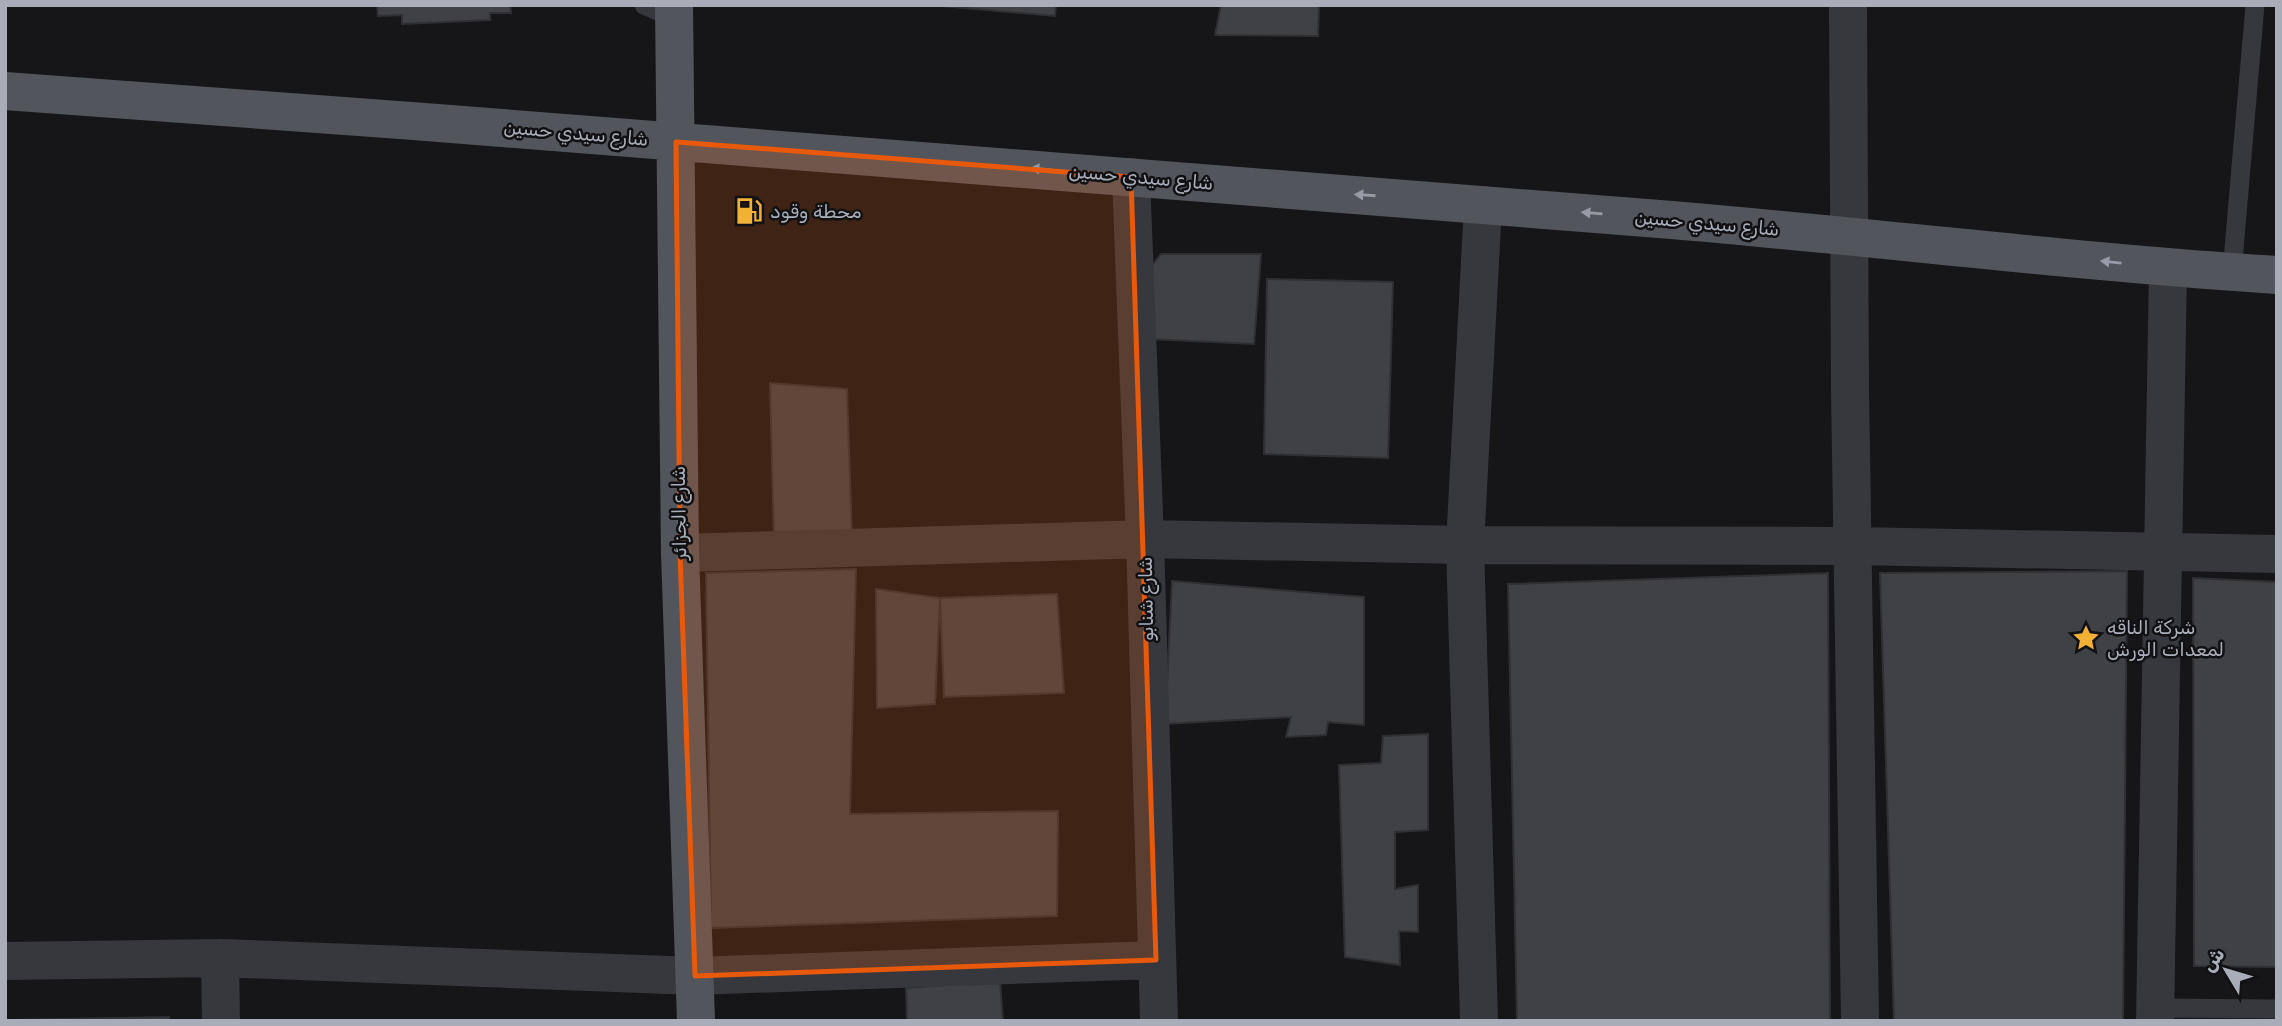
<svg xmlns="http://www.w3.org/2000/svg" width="2282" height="1026" font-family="Rubik,Cairo,sans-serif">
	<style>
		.building { fill: #404145; stroke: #303034; stroke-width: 2 }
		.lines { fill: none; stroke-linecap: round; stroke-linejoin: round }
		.service { stroke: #37383d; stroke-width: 19 }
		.minor { stroke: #37383d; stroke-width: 38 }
		.primary { stroke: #53555c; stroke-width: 38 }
		.oneway { fill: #979ba6 }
		.marked { fill: #e8590c; fill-opacity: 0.2; stroke: #e8590c; stroke-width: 5; stroke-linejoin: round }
		.labels { text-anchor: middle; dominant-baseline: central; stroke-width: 5; stroke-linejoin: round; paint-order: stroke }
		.street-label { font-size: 19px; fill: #a8adb8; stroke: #111113 }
		.poi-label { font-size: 19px; fill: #a8adb8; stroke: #111113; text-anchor: start }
	</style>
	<rect width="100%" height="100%" fill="#161618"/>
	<!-- building -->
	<path class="building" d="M377,5H510L511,13H490V20L402,24V15L378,16Z
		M942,5H1056L1055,16L942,6Z
		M1221,5H1319L1318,36L1215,35Z
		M1161,254H1261L1254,344L1149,339L1147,272Z
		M1267,279L1393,282L1388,458L1264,454Z
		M770,383L847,389L852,539L774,542Z
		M856,569L850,814L1058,811L1057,916L711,928L706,573Z
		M2127,571L2123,1021H1894L1880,573Z
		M1828,573L1830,1021H1517L1508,584Z
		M2193,578L2277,582V967L2194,966Z
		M1172,581L1364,597V725L1328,722L1326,735L1286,737L1291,717L1165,724Z
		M876,589L940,598L935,704L877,708Z
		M1057,594L1064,693L944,697L940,598Z
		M1428,734V830L1395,832V889L1418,885V932L1399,931L1400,965L1345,957L1339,765L1381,763L1383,736Z
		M1000,981L1003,1021H907L906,988Z
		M169,1017V1021H5V1020Z"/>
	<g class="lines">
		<!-- service -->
		<path class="service" d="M644,5L674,18
			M2232,272L2255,5
			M2156,1008L2277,1009"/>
		<!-- minor -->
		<path class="minor" d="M1848,5L1850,390L1860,1021
			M1131,177L1145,539L1159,1021
			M680,553L1145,539L1465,545L1854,546L2277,554
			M5,961L220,958
			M221,1021L220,958L695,976L1156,960
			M1479,1021L1465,545L1483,205
			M2155,1021L2168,268"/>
		<!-- primary -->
		<path class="primary" d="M674,5L680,553L696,1021
			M5,91C561,131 1117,175 1672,220C1874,237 2075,262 2277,275"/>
	</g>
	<!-- one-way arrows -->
	<defs><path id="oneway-solid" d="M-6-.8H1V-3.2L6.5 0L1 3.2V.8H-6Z" transform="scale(1.75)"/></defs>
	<g class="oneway">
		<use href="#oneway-solid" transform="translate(1041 169) rotate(-175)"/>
		<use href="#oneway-solid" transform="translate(1365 195) rotate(-176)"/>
		<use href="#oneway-solid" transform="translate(1592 213) rotate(-175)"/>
		<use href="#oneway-solid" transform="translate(2111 262) rotate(-174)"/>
	</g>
	<!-- marked area -->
	<path class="marked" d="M676,142L1131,177L1156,960L695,976L680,553Z"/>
	<!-- icons -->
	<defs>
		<symbol id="fuel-bare" viewBox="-9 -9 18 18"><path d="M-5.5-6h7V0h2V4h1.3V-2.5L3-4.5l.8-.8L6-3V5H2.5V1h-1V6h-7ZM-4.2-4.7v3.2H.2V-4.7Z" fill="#f2b134" stroke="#111113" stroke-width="2.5" paint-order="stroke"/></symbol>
		<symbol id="sight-bare" viewBox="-9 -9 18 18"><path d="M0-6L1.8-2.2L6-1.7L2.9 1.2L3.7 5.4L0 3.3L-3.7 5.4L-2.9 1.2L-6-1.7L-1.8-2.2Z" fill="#f2b134" stroke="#111113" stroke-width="2.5" paint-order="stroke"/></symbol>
	</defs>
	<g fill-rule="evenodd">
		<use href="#fuel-bare" x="730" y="192" width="38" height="38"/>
		<use href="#sight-bare" x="2067" y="619" width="38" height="38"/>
	</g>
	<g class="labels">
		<!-- street labels -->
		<g class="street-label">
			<text transform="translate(576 133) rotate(5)">شارع سيدي حسين</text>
			<text transform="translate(1141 177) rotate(5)">شارع سيدي حسين</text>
			<text transform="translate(1707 223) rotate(5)">شارع سيدي حسين</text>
			<text transform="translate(679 513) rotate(-91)">شارع الجزائر</text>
			<text transform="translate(1146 599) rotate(-91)">شارع شنابو</text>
		</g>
		<!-- poi labels -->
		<g class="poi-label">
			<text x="770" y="211">محطة وقود</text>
			<text x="2107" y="627">شركة الناقه<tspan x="2107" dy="22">لمعدات الورش</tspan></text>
		</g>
	</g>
	<!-- border -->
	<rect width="2282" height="1026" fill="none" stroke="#a8adb8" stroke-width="14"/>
	<!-- north arrow -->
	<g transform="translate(2226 970) rotate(308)" stroke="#111113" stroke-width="5" paint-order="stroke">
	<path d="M0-5L12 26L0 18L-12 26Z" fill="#a8adb8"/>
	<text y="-10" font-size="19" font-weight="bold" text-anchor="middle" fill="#a8adb8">ش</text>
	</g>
</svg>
